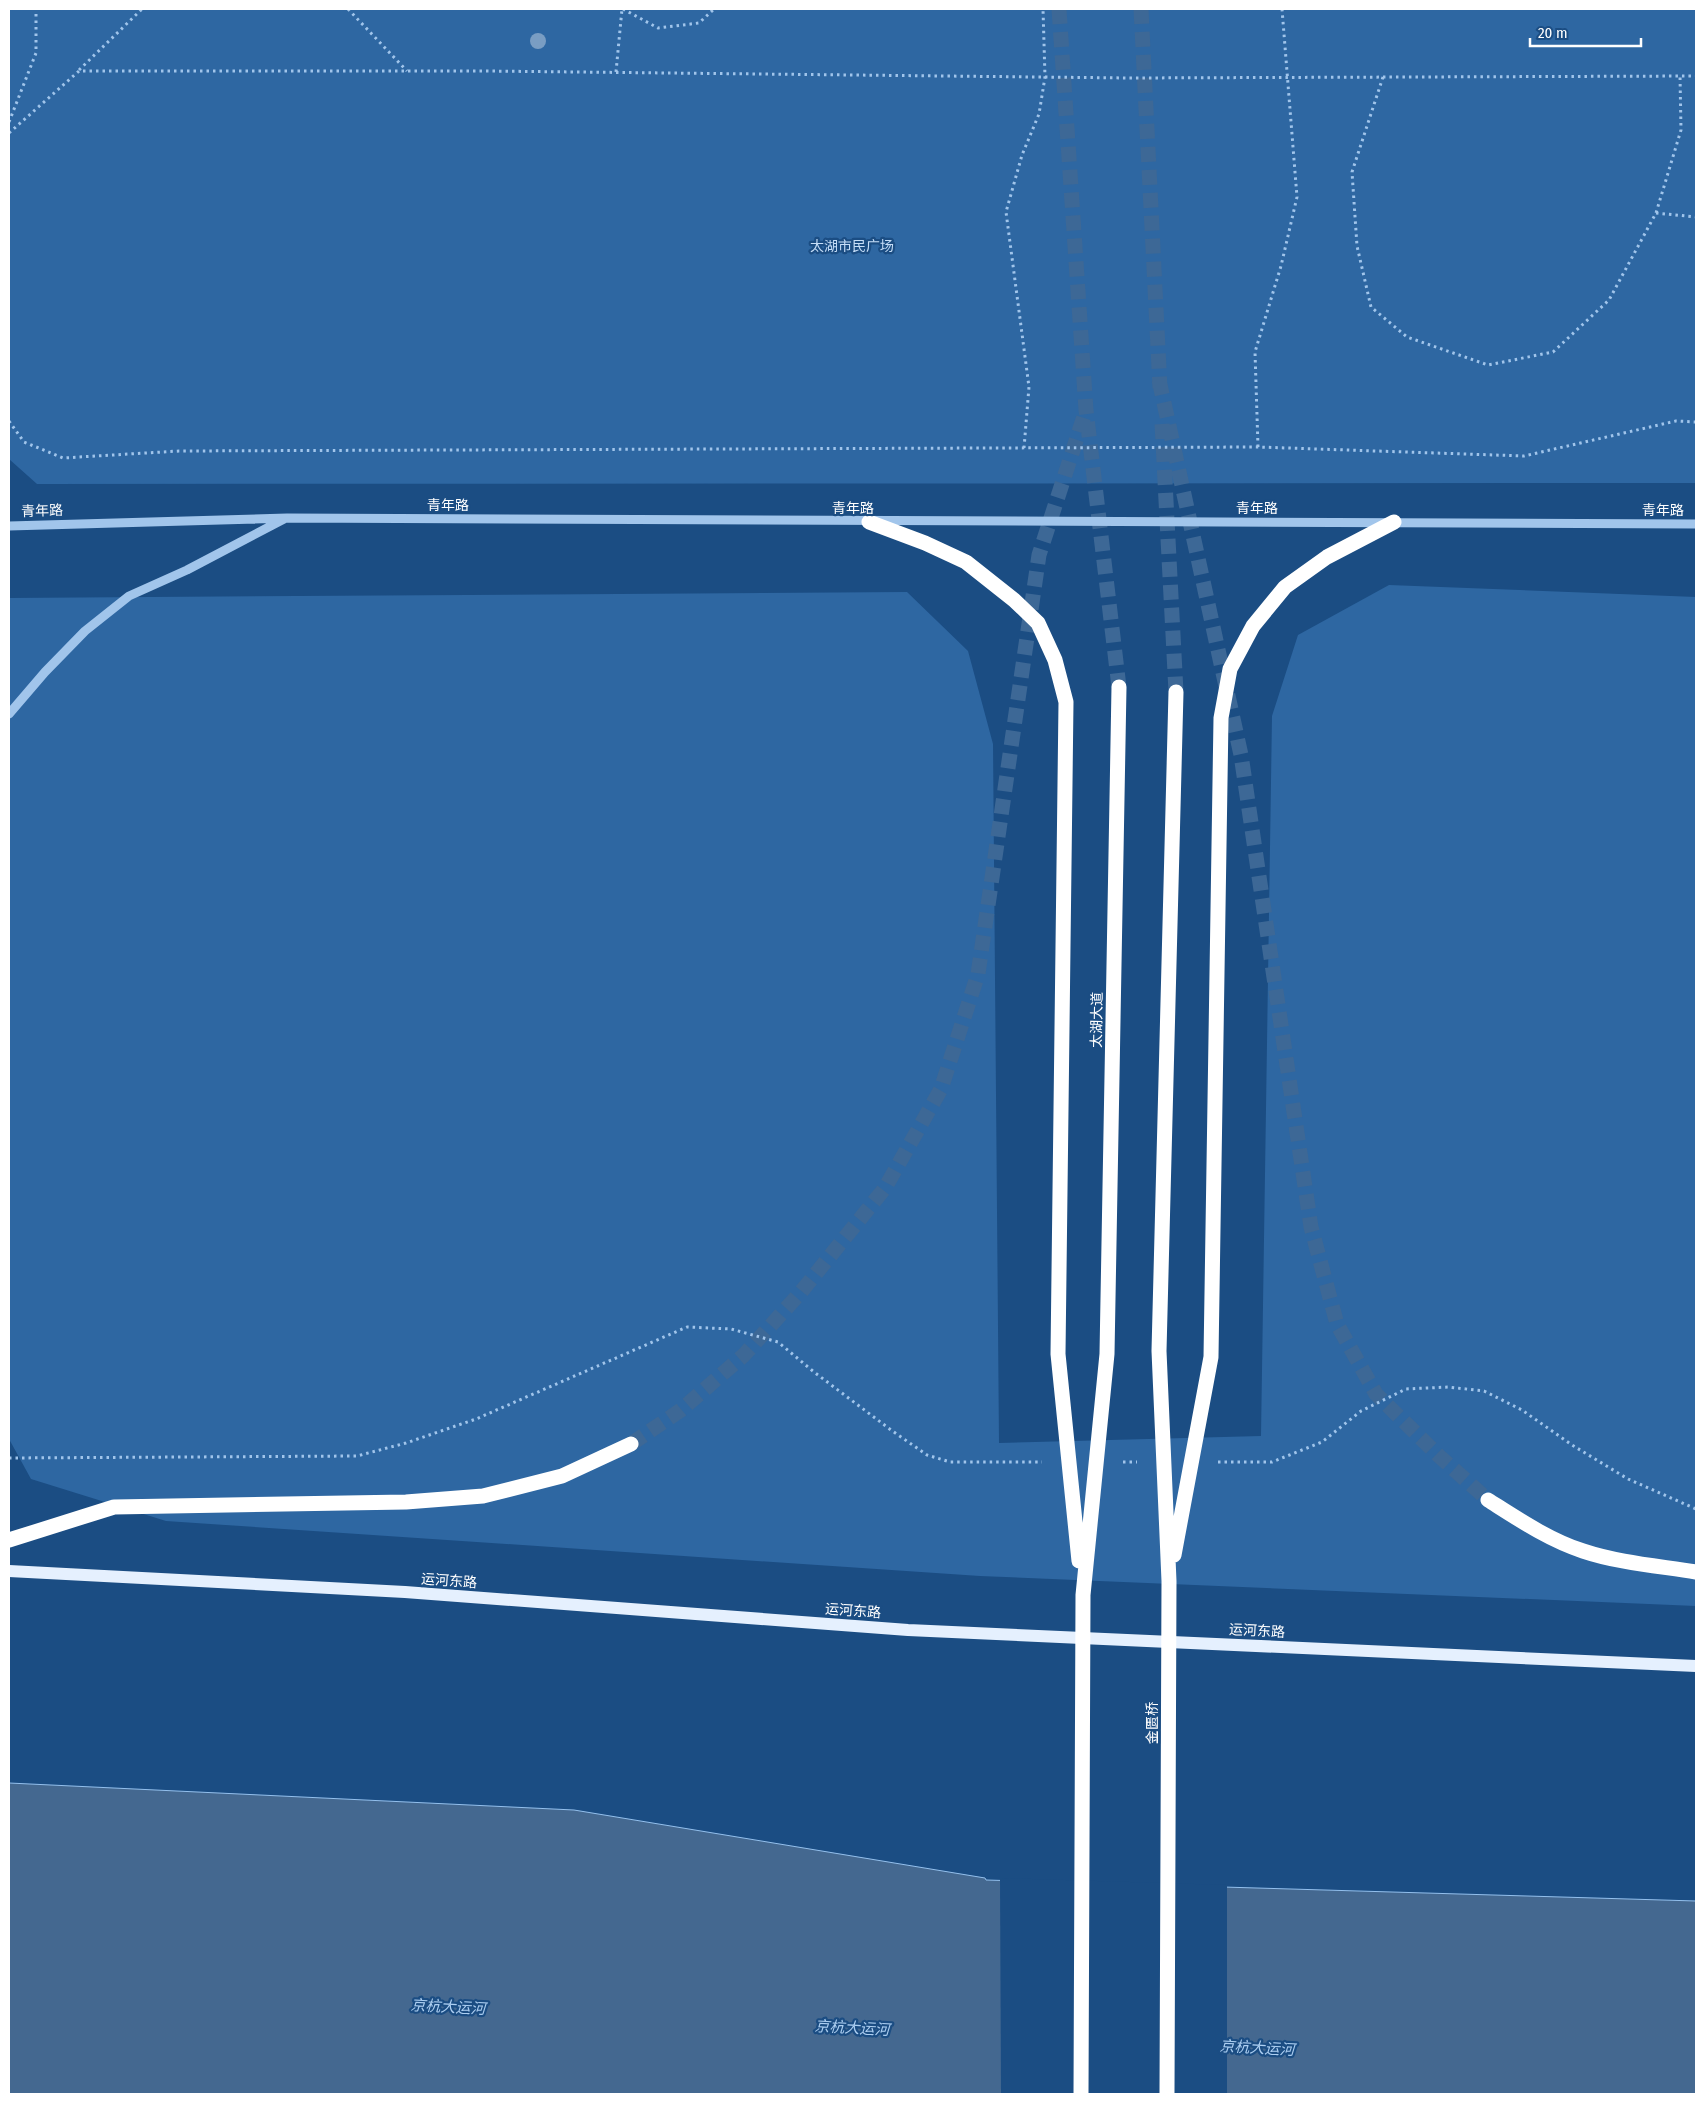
<svg xmlns="http://www.w3.org/2000/svg" width="1705" height="2103" font-family="'Fira Sans Condensed','Noto Sans SC',sans-serif">
	<style>
		.green { fill: #2e67a2 }
		.water { fill: #446890; stroke: #94c0ed }
		.pier { fill: #1b4d83 }
		.lines { fill: none; stroke-linecap: round; stroke-linejoin: round }
		.highway-tunnel { stroke: #3d6896; stroke-width: 15; stroke-dasharray: 15 8; stroke-linecap: butt }
		.path { stroke: #a1c5eb; stroke-width: 3; stroke-dasharray: 2.5 4; stroke-linecap: butt }
		.minor { stroke: #a1c5eb; stroke-width: 9 }
		.major { stroke: #e5f0fe; stroke-width: 12 }
		.highway { stroke: #fff; stroke-width: 15 }
		.tree { fill: #799dc3 }
		.labels { text-anchor: middle; dominant-baseline: central; stroke-width: 4.5; stroke-linejoin: round; paint-order: stroke }
		.park-label { font-size: 14px; fill: #c6def8; stroke: #1b4d83 }
		.street-label { font-size: 14px; fill: #fff; stroke: #1b4d83 }
		.water-label { font-size: 15px; font-style: italic; fill: #adcff2; stroke: #1b4d83 }
	</style>
	<rect width="100%" height="100%" fill="#1b4d83"/>
	<!-- green -->
	<path class="green" d="M9,9H1696V483L37,484L9,459Z
		M1389,585L1696,597V1606L980,1576L166,1521L31,1479L9,1439V598L907,592L968,651L993,744L999,1443L1261,1436L1272,716L1298,635Z"/>
	<!-- water -->
	<path class="water" d="M9,1783L574,1810L985,1878L986,1880L1696,1901V2094H9Z"/>
	<!-- pier -->
	<path class="pier" d="M1000,1878L1227,1885V2094H1001Z"/>
	<g class="lines">
		<!-- highway-tunnel -->
		<path class="highway-tunnel" d="M1059,9L1086,410L1119,687
			M1141,9L1160,388
			M1159,380L1241,755L1311,1227L1337,1324L1376,1394L1439,1456L1488,1500
			M1162,424L1176,692
			M631,1444L681,1410L744,1355L801,1292L885,1188L941,1089L978,974L1039,555L1086,410"/>
		<!-- path -->
		<path class="path" d="M348,9L407,71
			M623,9L658,28L699,23L714,9
			M79,70L142,9
			M616,72L622,9
			M1383,77L1352,172L1357,246L1371,307L1407,337L1488,365L1553,352L1609,300L1656,213L1681,130L1680,76
			M9,122L36,53V9
			M9,133L79,71H484L1129,78L1696,76
			M1656,213L1696,217
			M9,421L24,442L63,458L179,451L1258,447L1524,456L1676,421L1696,422
			M1258,447L1255,352L1281,266L1297,197L1282,9
			M1024,448L1029,387L1006,212L1022,155L1039,114L1045,77L1043,9
			M9,1458L357,1456L406,1443L476,1419L687,1327L731,1329L778,1342L814,1372L891,1430L927,1455L950,1462H1042
			M1123,1462H1137
			M1218,1462H1272L1322,1442L1361,1411L1406,1389L1448,1387L1484,1391L1522,1410L1572,1445L1628,1479L1696,1509"/>
		<!-- minor -->
		<path class="minor" d="M9,526L287,518L1696,524
			M9,714L45,672L85,631L129,596L187,570L284,519"/>
		<!-- major -->
		<path class="major" d="M9,1571L405,1592L908,1630L1696,1666"/>
		<!-- highway -->
		<path class="highway" d="M869,522L925,543L966,562L1014,600L1038,623L1055,660L1066,702L1058,1354L1079,1561
			M1488,1500C1518,1519 1549,1540 1583,1551C1619,1563 1659,1566 1696,1572
			M9,1540L114,1507L406,1502L483,1496L562,1476L631,1444
			M1174,1555L1211,1357L1221,718L1230,669L1253,626L1285,587L1327,557L1394,522
			M1081,2094L1083,1595L1107,1354L1119,687
			M1167,2094L1169,1581L1159,1351L1176,692"/>
	</g>
	<!-- trees -->
	<circle class="tree" cx="538" cy="41" r="8"/>
	<g class="labels">
		<!-- park labels -->
		<g class="park-label">
			<text x="852" y="246">太湖市民广场</text>
		</g>
		<!-- street labels -->
		<g class="street-label">
			<text x="448" y="505">青年路</text>
			<text x="853" y="508">青年路</text>
			<text x="1257" y="508">青年路</text>
			<text x="1663" y="510">青年路</text>
			<text transform="translate(42 511) rotate(-2)">青年路</text>
			<text transform="translate(1097 1020) rotate(-89)">太湖大道</text>
			<text transform="translate(449 1581) rotate(4)">运河东路</text>
			<text transform="translate(853 1611) rotate(4)">运河东路</text>
			<text transform="translate(1257 1631) rotate(3)">运河东路</text>
			<text transform="translate(1152 1723) rotate(-90)">金匮桥</text>
		</g>
		<!-- water labels -->
		<g class="water-label">
			<text transform="translate(448 2007) rotate(3)">京杭大运河</text>
			<text transform="translate(852 2028) rotate(3)">京杭大运河</text>
			<text transform="translate(1257 2048) rotate(3)">京杭大运河</text>
		</g>
	</g>
	<!-- border -->
	<rect width="1705" height="2103" fill="none" stroke="#ffffff" stroke-width="20"/>
	<!-- scale -->
	<path d="M1530 38v8h111v-8" fill="none" stroke="#ffffff" stroke-width="2.5"/>
	<text x="1538" y="38" font-size="15" fill="#ffffff" stroke="#1b4d83" stroke-width="4" paint-order="stroke">20 m</text>
</svg>
